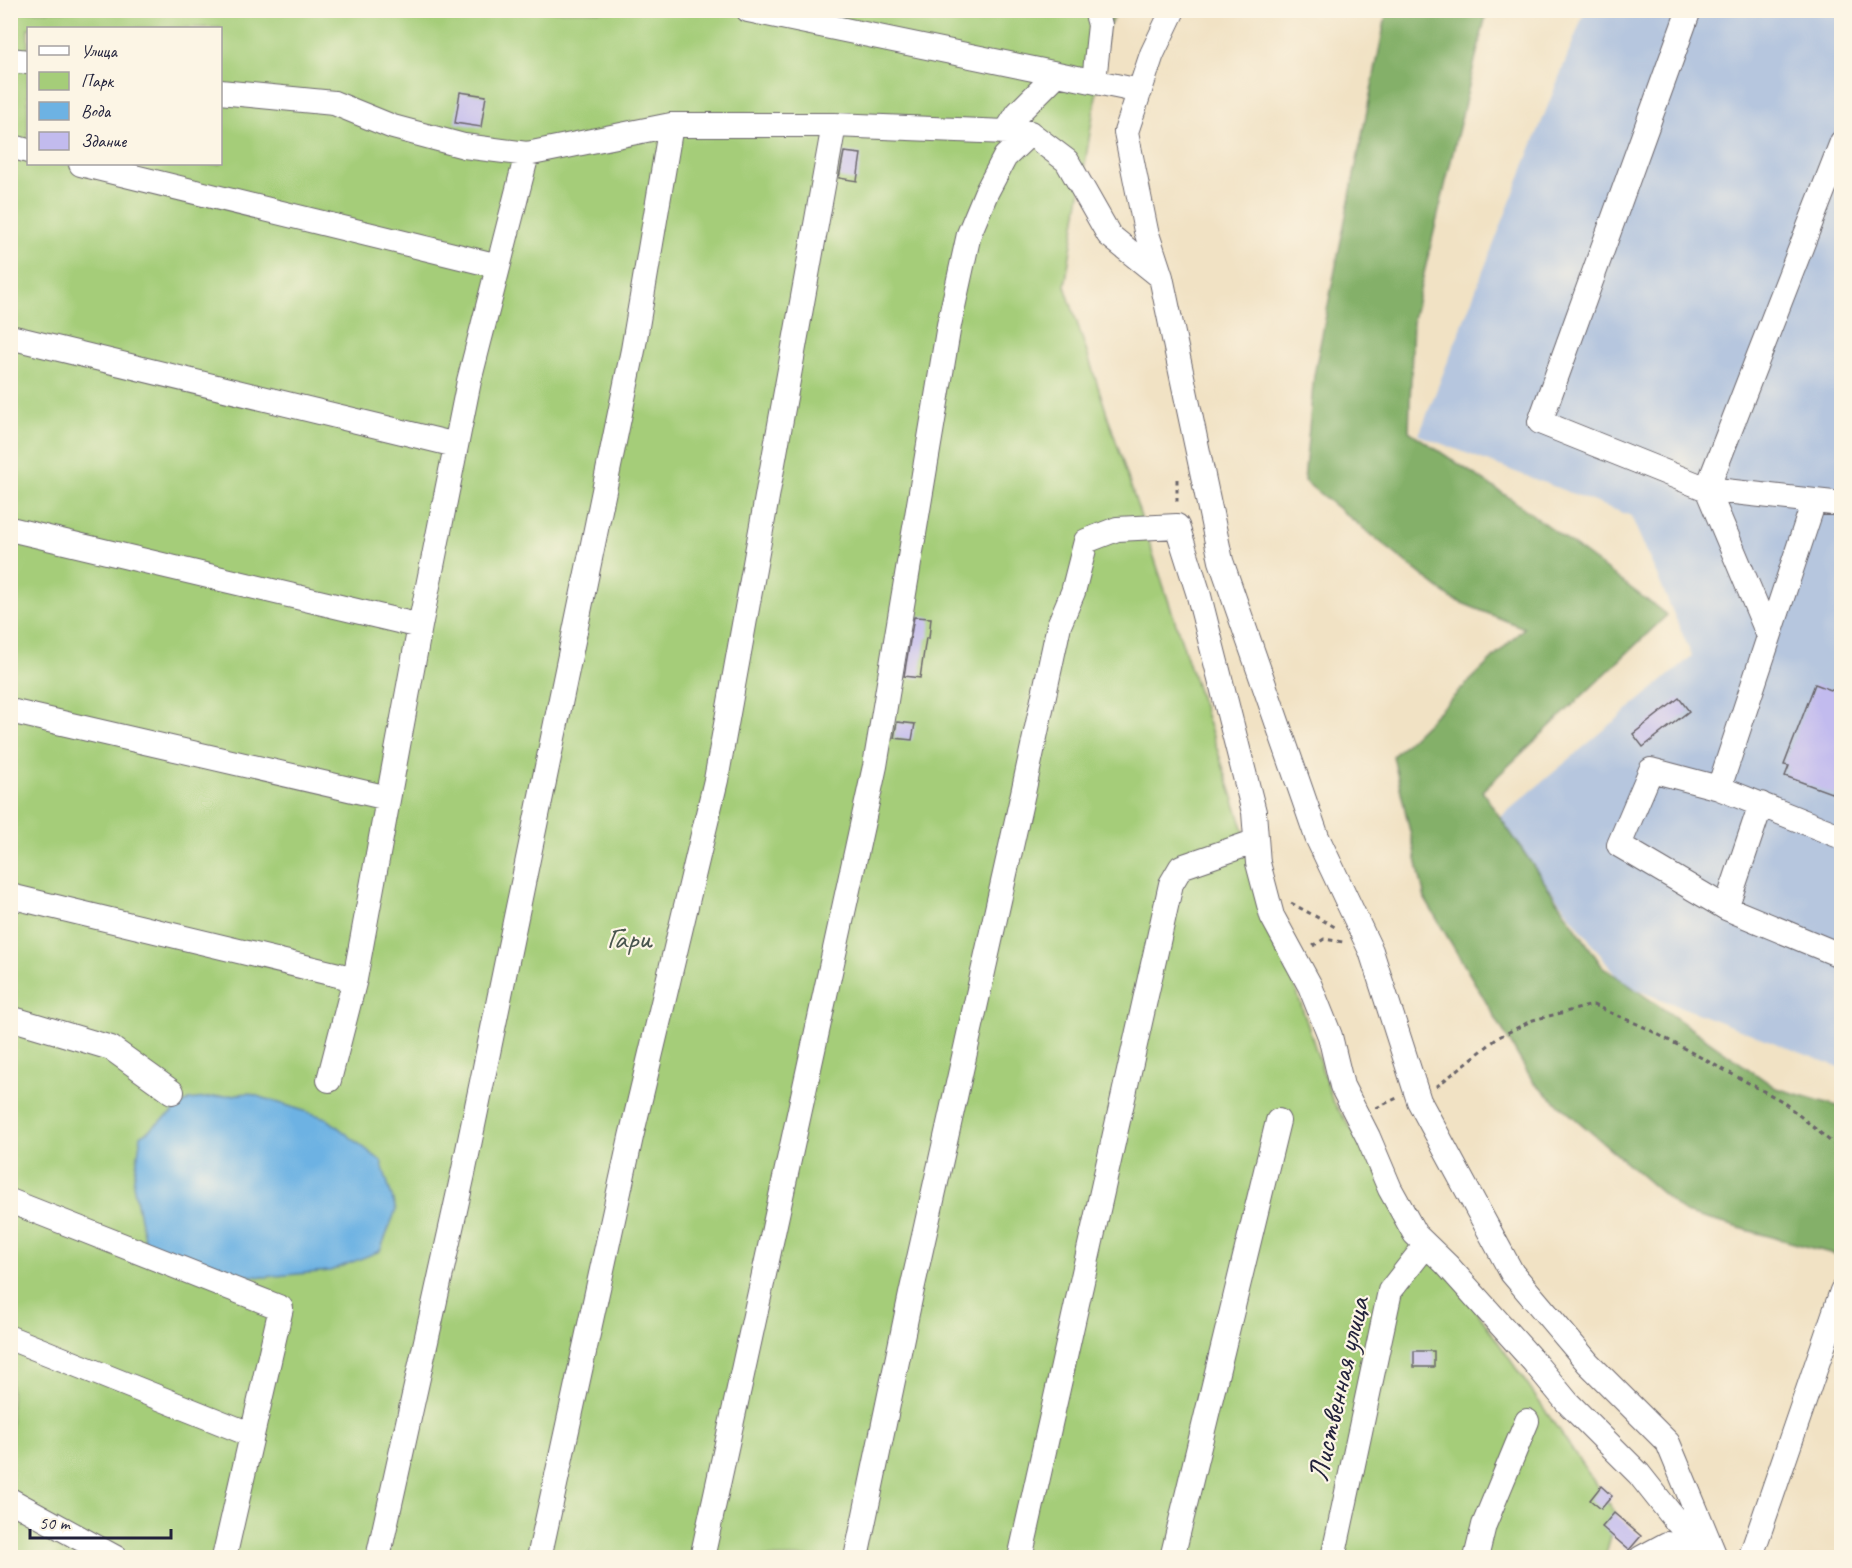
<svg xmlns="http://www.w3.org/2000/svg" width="1852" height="1568" font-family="Caveat,sans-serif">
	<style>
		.industrial { fill: #b6c6de }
		.green { fill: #a5cd79; stroke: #64785a; stroke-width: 1.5; fill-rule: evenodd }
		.forest { fill: #84b069; stroke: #536952; stroke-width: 1.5 }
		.water { fill: #6db2e3; stroke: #486a8f; stroke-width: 1.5 }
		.building { fill: #c2bbee }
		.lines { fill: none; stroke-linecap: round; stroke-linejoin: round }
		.minor-casing { stroke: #6a656b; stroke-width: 26 }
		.path { stroke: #6a656b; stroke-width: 3; stroke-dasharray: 4.5 4.5; stroke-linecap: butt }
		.minor { stroke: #fff; stroke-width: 24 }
		.labels { text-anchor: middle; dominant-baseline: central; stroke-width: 4.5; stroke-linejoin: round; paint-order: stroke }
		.park-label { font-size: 30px; fill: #49554e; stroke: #fcf5e5 }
		.street-label { font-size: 30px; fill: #22223b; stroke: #fcf5e5 }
	</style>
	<rect width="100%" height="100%" fill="#fcf5e5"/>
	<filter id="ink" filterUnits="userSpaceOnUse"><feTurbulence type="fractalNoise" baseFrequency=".0167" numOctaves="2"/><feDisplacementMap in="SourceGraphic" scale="12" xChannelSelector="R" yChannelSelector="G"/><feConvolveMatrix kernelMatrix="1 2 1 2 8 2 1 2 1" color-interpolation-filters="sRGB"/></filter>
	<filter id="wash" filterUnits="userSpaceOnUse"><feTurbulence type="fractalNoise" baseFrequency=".008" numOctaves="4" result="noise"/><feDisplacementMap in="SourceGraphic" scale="24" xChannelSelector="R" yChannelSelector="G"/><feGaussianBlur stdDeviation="1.35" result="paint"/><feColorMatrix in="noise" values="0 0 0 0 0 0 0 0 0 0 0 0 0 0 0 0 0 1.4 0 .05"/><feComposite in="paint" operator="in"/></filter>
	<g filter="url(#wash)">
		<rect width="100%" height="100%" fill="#f1e2c4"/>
		<!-- industrial -->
		<path class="industrial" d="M1585,11H1841V1068L1624,985L1497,820L1692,656L1631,516L1419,435Z"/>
		<!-- green -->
		<path class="green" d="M11,11H1118L1107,29L1065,286L1333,1102L1617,1515L1605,1557L11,1558ZM28,28H220V164H28Z"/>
		<!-- forest -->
		<path class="forest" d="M1387,11H1487L1413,319L1409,431L1510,498L1667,615L1482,791L1602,966L1776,1088L1841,1107V1256L1685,1213L1534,1083L1425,899L1393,756L1524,628L1452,599L1304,481L1314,375Z"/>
		<!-- water -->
		<path class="water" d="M248,1093L326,1118L381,1161L396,1210L380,1251L330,1271L265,1277L212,1273L145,1243L133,1184L141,1136L189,1100Z"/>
		<g id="blocks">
			<!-- building -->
			<path class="building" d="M460,92L486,96L481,127L455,123Z
				M844,152L861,154L857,181L839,178Z
				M914,617L931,618L929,638H926L920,678L904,676Z
				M1815,684L1842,694V797L1785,776L1789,766L1784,765Z
				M1679,698L1689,711L1643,747L1633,734Z
				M897,722L915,724L912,740L894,738Z
				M1414,1351H1434V1367H1414Z
				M1601,1486L1612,1496L1601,1509L1590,1500Z
				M1614,1513L1641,1536L1629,1550L1602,1527Z"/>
		</g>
	</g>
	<g filter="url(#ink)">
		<use href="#blocks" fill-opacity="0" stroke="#6a656b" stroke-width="1.5"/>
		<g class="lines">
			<defs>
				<path id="minor" d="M748,10L1140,91
					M1173,10L1152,54L1126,132L1146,231L1161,277L1221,561L1317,837L1371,951L1419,1101L1512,1273L1588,1363L1668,1443L1714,1554
					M1689,10L1540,422L1707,489L1769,636
					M10,60L28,62
					M1094,81L1100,25L1096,10
					M220,92L334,103L393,127L464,146L527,154L671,125H834L1030,133L1067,161L1109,235L1161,277
					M1006,132L1018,113L1057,74
					M1842,142L1707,489L1842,504
					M10,146L28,151
					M81,164L498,266
					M10,337L456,445
					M1814,501L1719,788L1842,837
					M10,529L420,626
					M10,711L388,798
					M1719,788L1651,770L1619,845L1726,908
					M1761,804L1726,908L1842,956
					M10,896L355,979
					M10,1018L111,1048L172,1092
					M329,1080L355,979L420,626L469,381L527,154
					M10,1201L281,1308L224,1558
					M10,1338L252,1435
					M10,1500L116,1558
					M1751,1556L1842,1291
					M378,1558L463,1174L633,350L671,125
					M539,1558L631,1137L716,780L834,125
					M702,1558L875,766L949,325L969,234L986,193L1005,157L1030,133
					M856,1558L911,1294L1023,793L1059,625L1073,592L1086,541L1117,529L1177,526L1198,592L1254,812L1258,863L1272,916L1310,986L1330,1036L1342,1086L1368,1137L1390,1189L1415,1234L1447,1265L1534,1362L1567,1402L1639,1474L1677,1522L1712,1558
					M1020,1558L1171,884L1181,867L1251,843
					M1172,1558L1278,1121
					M1333,1558L1390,1291L1426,1245
					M1476,1558L1484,1525L1527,1421
					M1641,1558L1667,1544L1703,1558"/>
			</defs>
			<!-- minor casing -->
			<use href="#minor" class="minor-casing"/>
			<!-- path -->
			<path class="path" d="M1177,479V506
				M1291,903L1335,927
				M1313,946L1324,939L1343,942
				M1436,1087L1499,1037L1533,1020L1593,1005L1644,1027L1782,1101L1842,1151
				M1376,1108L1397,1098"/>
			<!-- minor -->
			<use href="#minor" class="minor"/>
		</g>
	</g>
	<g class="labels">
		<!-- park labels -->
		<g class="park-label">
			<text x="629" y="938">Гари</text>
		</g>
		<!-- street labels -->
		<g class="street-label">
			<text transform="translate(1338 1389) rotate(-77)">Лиственная улица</text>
		</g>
	</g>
	<!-- margin -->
	<rect width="1852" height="1568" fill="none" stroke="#fcf5e5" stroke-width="36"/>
	<!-- legend -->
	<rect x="27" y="27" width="195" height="138" fill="#fcf5e5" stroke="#a5a1a1" stroke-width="1.5"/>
	<rect x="39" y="46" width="30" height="9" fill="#ffffff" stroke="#a5a1a1" stroke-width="1.5"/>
	<text x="81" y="57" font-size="18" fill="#22223b">Улица</text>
	<rect x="39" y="72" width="30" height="18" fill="#a5cd79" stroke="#a5a1a1" stroke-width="1.5"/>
	<text x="81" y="87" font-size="18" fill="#22223b">Парк</text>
	<rect x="39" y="102" width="30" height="18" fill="#6db2e3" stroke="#a5a1a1" stroke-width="1.5"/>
	<text x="81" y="117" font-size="18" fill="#22223b">Вода</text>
	<rect x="39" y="132" width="30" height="18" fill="#c2bbee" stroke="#a5a1a1" stroke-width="1.5"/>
	<text x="81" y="147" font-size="18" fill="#22223b">Здание</text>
	<!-- scale -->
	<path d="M30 1529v9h141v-9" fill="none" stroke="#22223b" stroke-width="3"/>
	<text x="39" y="1529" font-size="18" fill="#22223b" stroke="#fcf5e5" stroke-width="4.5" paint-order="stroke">50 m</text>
</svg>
